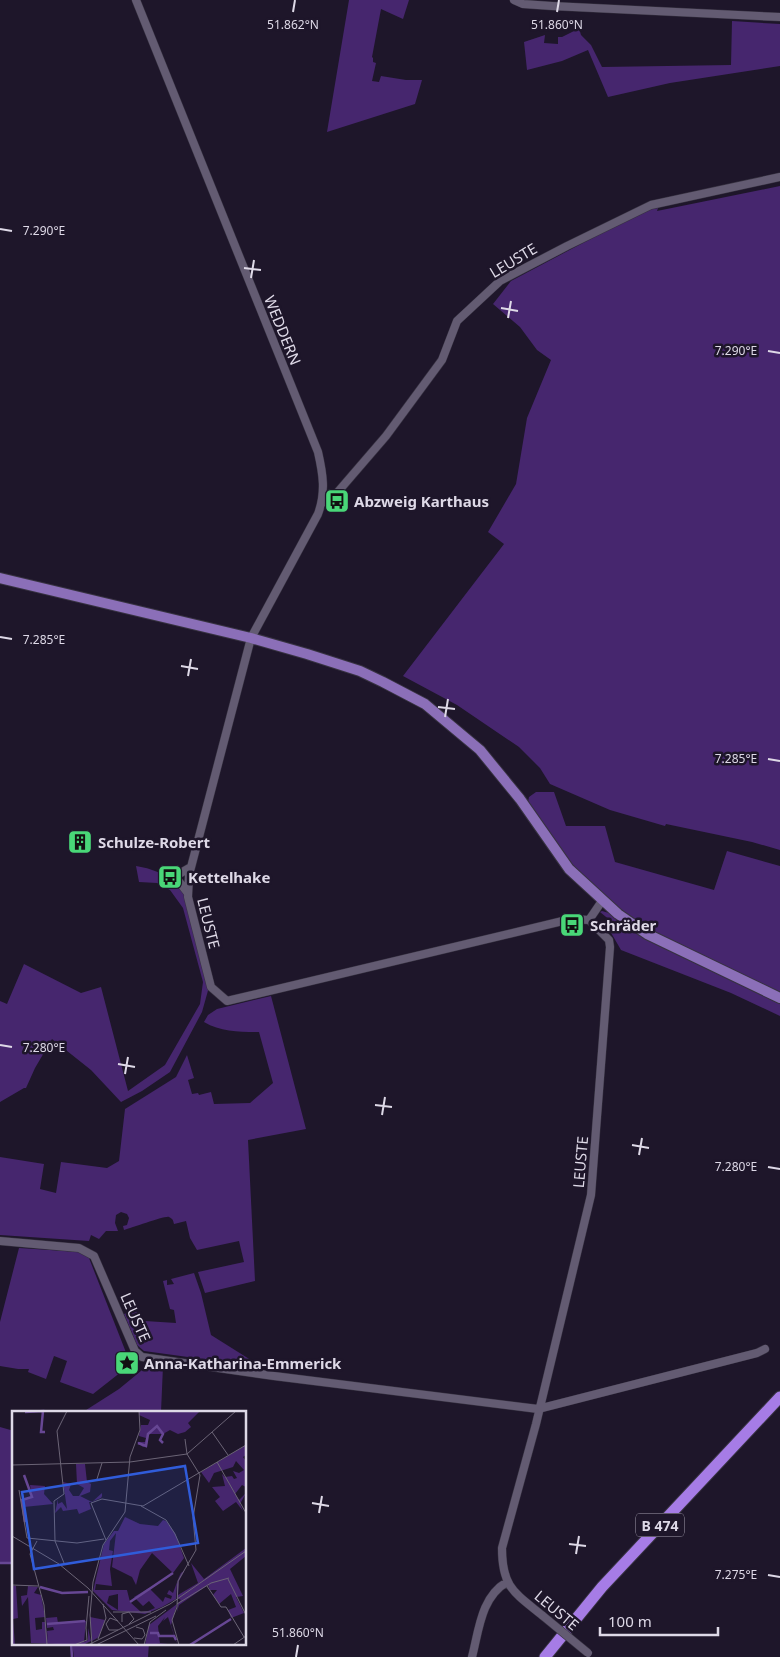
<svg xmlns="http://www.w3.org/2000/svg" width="780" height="1657" font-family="'Noto Sans',sans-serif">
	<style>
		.green { fill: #46266e }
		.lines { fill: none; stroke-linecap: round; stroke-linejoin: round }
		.stream { stroke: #674794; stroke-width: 2.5 }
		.minor-casing { stroke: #373241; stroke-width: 9 }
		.major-casing { stroke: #373241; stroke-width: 12 }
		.highway-casing { stroke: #373241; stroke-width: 13 }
		.minor { stroke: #635b72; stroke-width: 8 }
		.major { stroke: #8b6fb8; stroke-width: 10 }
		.highway { stroke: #a67ce6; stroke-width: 11 }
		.minor-bridge-casing { stroke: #373241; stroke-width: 9; stroke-linecap: butt }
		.minor-bridge { stroke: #635b72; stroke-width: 8 }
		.ticks { fill: none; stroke: #ded9e7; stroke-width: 2 }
		.labels { text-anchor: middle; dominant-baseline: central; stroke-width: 5; stroke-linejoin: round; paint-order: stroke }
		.shield { fill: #1e162a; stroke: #a49eae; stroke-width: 1 }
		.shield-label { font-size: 14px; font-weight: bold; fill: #ded9e7 }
		.street-label { font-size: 15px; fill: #ded9e7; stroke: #1e162a }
		.poi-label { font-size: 15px; font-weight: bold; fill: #ded9e7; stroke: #1e162a; text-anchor: start }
		.inset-river { fill: none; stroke: #674794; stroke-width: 2.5 }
		.inset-road { fill: none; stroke: #6b6476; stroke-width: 1 }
		.view { fill: #305cda; fill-opacity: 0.15; stroke: #305cda; stroke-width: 2.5 }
		.inset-edge { fill: none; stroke: #ded9e7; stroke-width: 2.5 }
		.ticks-label { font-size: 12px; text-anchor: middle; fill: #ded9e7; stroke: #1e162a; stroke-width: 5; stroke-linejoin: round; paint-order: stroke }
	</style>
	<rect width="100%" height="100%" fill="#1e162a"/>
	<!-- green -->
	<path class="green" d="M349,0H409L403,19L381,9L372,57L373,58V62L376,63L372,81L379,82L381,76L406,80H422L415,104L327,132Z
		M576,18L581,35L591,45L602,67L731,65L732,21L780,24V66L670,83L608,97L588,50L562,61L527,70L524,42L545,35L544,43L558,44V37H562L576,30Z
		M780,186V850L752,842L666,824L665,826L610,810L550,784L540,768L519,747L457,705L403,676L504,544L488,532L516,484L527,418L551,360L537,350L520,327L493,304L511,281L645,210L658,208L657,211Z
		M536,792H554L566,826H605L615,862L714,890L727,851L780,866V993C710,960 633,932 579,873C560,852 545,826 528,802L529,797Z
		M136,866C156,869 175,878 186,897L209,987L202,1012L170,1072L142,1091L121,1102L91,1070L52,1039L35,1068L26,1088H24L0,1102V1001L7,1004L24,964L81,993L101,987L128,1091L165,1065L200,1004L203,982L183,908L170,890L157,883L139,882Z
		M602,911L609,913L659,946L780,1003V1016L731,993L621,950L610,931L611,921L600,912Z
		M271,996L306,1129L248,1140L255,1281L205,1293L198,1272L244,1262L239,1241L197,1250L190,1238L186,1221L174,1224C173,1220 173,1219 169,1217C166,1215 132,1228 124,1230L123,1226L127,1225L129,1218L127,1214L121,1212L116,1215L115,1223L118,1231H106L99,1239L91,1235L89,1241L0,1235V1157L44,1164L40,1189L56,1193L61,1162L107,1168L119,1161L125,1109L176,1077L187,1055L194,1078L188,1080L192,1094L198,1093L199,1095L211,1092L214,1104L250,1103L273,1083L259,1032C239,1032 221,1032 204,1022L208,1015L217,1009Z
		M19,1248L81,1252L89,1258L127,1355L135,1361L93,1394L60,1382L67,1361L54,1356L46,1379L28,1372L29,1369H18L0,1366V1322Z
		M194,1273L201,1293L211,1335L254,1362V1366L144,1351L137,1345L124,1314L135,1310L145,1321L176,1323L174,1310L170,1309L163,1281L167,1280V1285L174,1284L171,1279Z
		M147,1366H163L161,1412H83L119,1389Z
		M0,1427L14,1431V1562H0Z
		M72,1643H149L148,1657H74Z"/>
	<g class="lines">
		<!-- stream -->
		<path class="stream" d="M0,1563H14
			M71,1643L72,1657"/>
		<defs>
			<path id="minor" d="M136,0L318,452C323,474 326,492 318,514L251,638L189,875L188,897L211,987L227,1001L571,919L589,920L609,940L610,947L591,1195L536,1424L502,1548C502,1588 515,1593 543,1616
				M514,0L523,4L552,6L780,17
				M322,503L330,500L336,494L386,436L442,360L457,321L500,281L567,246L651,205L780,177
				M167,872L177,879L187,892
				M172,874H179L191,867
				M589,920L602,901
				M0,1241L79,1248L94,1256L135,1351L142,1357L274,1376L538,1409L757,1353L765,1349
				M472,1657C479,1630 481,1597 507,1582"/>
			<path id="major" d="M0,578L251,638L307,654L360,671L383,682L425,704L480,750L520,799L569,869L618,914L647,934L780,998"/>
			<path id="highway" d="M545,1657L602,1587L780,1397"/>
		</defs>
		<!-- minor casing -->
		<use href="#minor" class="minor-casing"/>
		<!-- major casing -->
		<use href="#major" class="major-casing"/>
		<!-- highway casing -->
		<use href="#highway" class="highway-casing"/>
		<!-- minor -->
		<use href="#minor" class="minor"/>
		<!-- major -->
		<use href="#major" class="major"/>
		<!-- highway -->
		<use href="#highway" class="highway"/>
		<defs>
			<path id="minor-bridge" d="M543,1616L588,1653"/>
		</defs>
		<!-- minor-bridge casing -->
		<use href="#minor-bridge" class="minor-bridge-casing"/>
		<!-- minor-bridge -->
		<use href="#minor-bridge" class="minor-bridge"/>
	</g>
	<!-- ticks -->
	<path class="ticks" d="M293,12L295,0M557,12L559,0M0,229L12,231M244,268L261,270M251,278L254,260M501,308L518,311M508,318L511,301M768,351L780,353M0,637L12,639M181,666L198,669M188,676L191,659M438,707L455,709M445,717L448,699M768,759L780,761M0,1045L12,1047M118,1064L135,1067M125,1074L128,1057M375,1105L392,1107M382,1115L385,1097M632,1145L649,1148M639,1155L642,1138M768,1167L780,1169M312,1503L329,1506M319,1513L322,1496M569,1544L586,1546M576,1554L579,1536M768,1575L780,1577M296,1657L298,1645"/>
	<!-- icons -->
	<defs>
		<symbol id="bus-square" viewBox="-11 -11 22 22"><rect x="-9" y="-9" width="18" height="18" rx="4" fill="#49d778" stroke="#1e162a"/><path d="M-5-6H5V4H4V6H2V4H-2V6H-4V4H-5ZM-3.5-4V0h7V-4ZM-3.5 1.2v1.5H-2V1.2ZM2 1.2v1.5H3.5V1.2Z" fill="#111"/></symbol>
		<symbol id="building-square" viewBox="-11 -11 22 22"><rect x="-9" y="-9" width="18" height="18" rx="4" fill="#49d778" stroke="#1e162a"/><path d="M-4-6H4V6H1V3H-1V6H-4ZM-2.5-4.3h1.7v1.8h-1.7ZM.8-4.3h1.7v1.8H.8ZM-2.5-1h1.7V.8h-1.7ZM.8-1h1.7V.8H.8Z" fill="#111"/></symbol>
		<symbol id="sight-square" viewBox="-11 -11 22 22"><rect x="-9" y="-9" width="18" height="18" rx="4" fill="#49d778" stroke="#1e162a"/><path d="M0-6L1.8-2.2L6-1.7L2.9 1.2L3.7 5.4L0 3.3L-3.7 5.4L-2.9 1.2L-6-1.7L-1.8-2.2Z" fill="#111"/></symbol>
	</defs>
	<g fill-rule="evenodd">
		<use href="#bus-square" x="323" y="487" width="28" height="28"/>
		<use href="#building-square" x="66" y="828" width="28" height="28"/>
		<use href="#bus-square" x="156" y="863" width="28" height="28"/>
		<use href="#bus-square" x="558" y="911" width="28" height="28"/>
		<use href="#sight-square" x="113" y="1349" width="28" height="28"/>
	</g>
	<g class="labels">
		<!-- shield labels -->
		<rect class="shield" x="636" y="1513.5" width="48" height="23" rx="4"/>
		<g class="shield-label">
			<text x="660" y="1525">B 474</text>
		</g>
		<!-- street labels -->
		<g class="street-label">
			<text transform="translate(513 260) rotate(-31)">LEUSTE</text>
			<text transform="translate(283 330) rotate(68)">WEDDERN</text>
			<text transform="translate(209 923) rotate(76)">LEUSTE</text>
			<text transform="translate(580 1162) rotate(-85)">LEUSTE</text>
			<text transform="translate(136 1317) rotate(66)">LEUSTE</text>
			<text transform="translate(557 1610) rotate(40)">LEUSTE</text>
		</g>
		<!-- poi labels -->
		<g class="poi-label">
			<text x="354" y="501">Abzweig Karthaus</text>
			<text x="98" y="842">Schulze-Robert</text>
			<text x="188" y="877">Kettelhake</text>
			<text x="590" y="925">Schräder</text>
			<text x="144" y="1363">Anna-Katharina-Emmerick</text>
		</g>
	</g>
	<!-- overview -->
	<g transform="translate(12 1411)">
		<rect width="234" height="234" fill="#1e162a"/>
		<path d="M127,0H188L176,12L179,16L173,21L166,23L158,19L151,23H136L135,34L131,36L125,31H133L134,27L127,25L129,14H136L138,9L127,4ZM234,34V44L231,46L234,50V76L230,74L223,83L227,89L234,82L228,93L231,100L224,91L211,100L203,90L208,86L200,76L213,75L210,63L213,66L220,65L222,68L225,67L221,60L227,62L232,59L224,50L221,56L202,62L197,72L189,61ZM64,53H73L75,71L79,73L78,81L68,85L80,91L90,82V85L89,87L79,91H77L79,98L67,103L65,98L51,100L49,96L43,102L46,88V93L50,91L55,98L51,71L59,73L57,79L61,85H67L72,77L65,73ZM18,74L33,75L32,83L41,93L12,96L10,89L20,86ZM113,106L128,113L146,115L151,109L154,110L163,122L172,147L161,162L140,142L128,159L124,174L120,166L100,156L104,122L98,130L97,139L101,140L98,158L100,175L84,173L83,179H115L118,191L129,201L136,200L143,197L137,190L131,195L122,186L137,177L151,191L153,186L159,188L160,185L155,183L157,179L161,182L167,166L169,162L173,159L167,170L166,184L186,172L179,152L192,168L234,137V145L218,158L231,185L224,186L232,202L219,207L216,199L224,196L219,183L207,193L201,184L205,179H198L196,174L167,194L165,201L166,192L169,189L165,187V173L169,163L165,172L164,188L150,196L133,203L100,199L81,180L92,133L102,120H106ZM106,183V199L95,192L97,185ZM0,175H4L6,207L1,208L3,234H0ZM16,175L26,176L22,182L29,184L33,206L23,207L24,219L30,218V211H33L36,231L35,220L42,219L41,216L35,217L34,207L45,206L46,212L74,210L72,231L76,229V217L79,230L71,234L19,232L16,186L10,195L9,185L15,184ZM165,193L159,214L165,232L161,225L147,226L148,232H156L133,234L137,214ZM153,206L151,210L156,206L162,224L147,225L146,215ZM78,206L93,209L87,226L80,230Z" fill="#46266e" fill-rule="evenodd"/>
		<path class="inset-river" d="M13,1L31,0L29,21H33M126,32L134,35L136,23L145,15L151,23L148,29L151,32M12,64L20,86L10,89L13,111M28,176L50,182L76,181M118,191L161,162M35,213L73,210M138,222H146L147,225H162L164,229M178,234L219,208"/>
		<path class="inset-road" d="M200,21L216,44M175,43L224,0M205,51L234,102M0,54L118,51L175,43M85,68L90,52M7,79L15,127L65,132L92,128M129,95L154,109L163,123L177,155M0,125L47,153L76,177L127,234M94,129L79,92L90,88L131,95L234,34M25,130L18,143L32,194L35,234M52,152L43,130L42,90L52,83L45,20L55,0M216,168L234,204M0,174L26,175M195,175L209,196H214L232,226M165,193L199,172L217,167M101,201H139M106,210L98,207L94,213L97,219H106M110,211V203L117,201L122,208L117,213M74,217L77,185M122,227L130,228L133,224L131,218L124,216M86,228L94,207L91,193M62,234L75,229L74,217M76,234L158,193L234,140M80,234L78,204L81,171L91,134L113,101L118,46L128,19L127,0M84,234L144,205M132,234L138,211L154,199M167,234L160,209L165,196L166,170L184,139L181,107L188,64L175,43L173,28M221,234L234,225"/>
		<path class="view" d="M173,55L186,132L22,158L10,81Z"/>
		<rect width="234" height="234" class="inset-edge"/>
	</g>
	<g class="ticks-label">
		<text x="293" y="29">51.862°N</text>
		<text x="557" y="29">51.860°N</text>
		<text x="44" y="235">7.290°E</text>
		<text x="736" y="355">7.290°E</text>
		<text x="44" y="644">7.285°E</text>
		<text x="736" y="763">7.285°E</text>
		<text x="44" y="1052">7.280°E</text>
		<text x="736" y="1171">7.280°E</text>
		<text x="736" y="1579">7.275°E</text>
		<text x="298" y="1637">51.860°N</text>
	</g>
	<!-- scale -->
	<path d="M600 1627v8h118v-8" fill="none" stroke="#ded9e7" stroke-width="2.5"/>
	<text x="608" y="1627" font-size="15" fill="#ded9e7" stroke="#1e162a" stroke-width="4" paint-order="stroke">100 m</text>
</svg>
